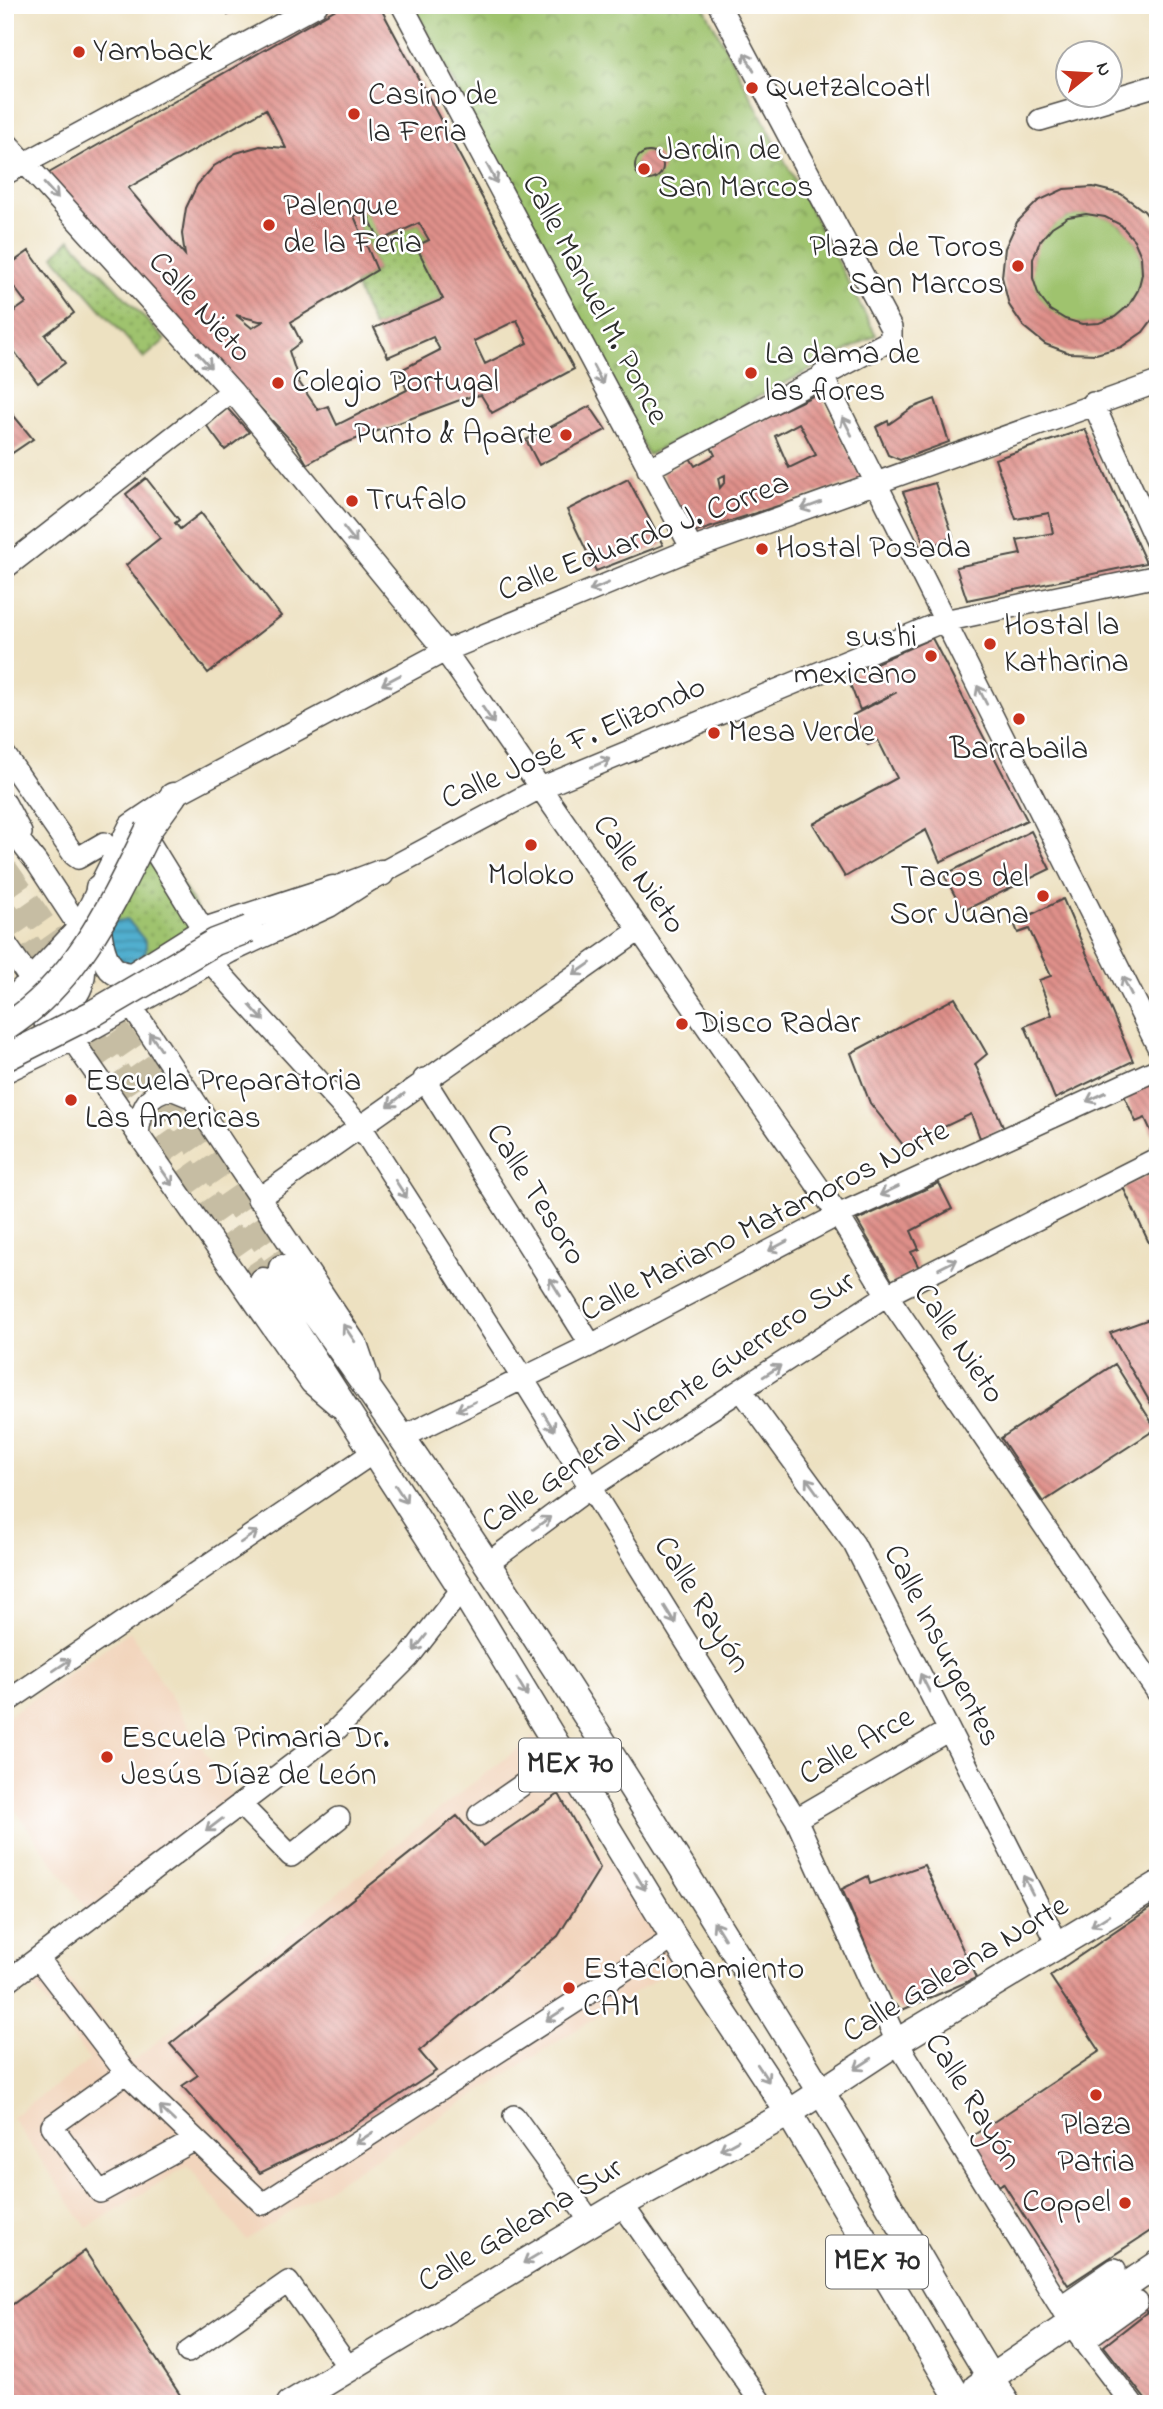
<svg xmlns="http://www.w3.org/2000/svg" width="1163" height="2409" font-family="'Indie Flower',sans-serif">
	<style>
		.built { fill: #f2d5bd }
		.grass { fill: url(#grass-dots); stroke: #65774c; stroke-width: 2 }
		.park { fill: url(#park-crowns); stroke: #65774c; stroke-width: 2 }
		.pitch { fill: #9fc36e; stroke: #65774c; stroke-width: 2 }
		.water { fill: url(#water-rules); stroke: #3e6d7d; stroke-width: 2 }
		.building { fill: url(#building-back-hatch); fill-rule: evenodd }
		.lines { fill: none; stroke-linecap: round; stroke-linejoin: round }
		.major-tunnel { stroke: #c6bda3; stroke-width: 26; stroke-dasharray: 26 13; stroke-linecap: butt }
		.minor-casing { stroke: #484642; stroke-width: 24 }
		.major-casing { stroke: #484642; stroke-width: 29 }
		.minor { stroke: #fff; stroke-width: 21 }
		.major { stroke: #fff; stroke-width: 26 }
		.major-bridge-casing { stroke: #484642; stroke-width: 29; stroke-linecap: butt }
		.major-bridge { stroke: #fff; stroke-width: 26 }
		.oneway { stroke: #a0a0a0 }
		.poi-dot { fill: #c8321e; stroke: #fff; stroke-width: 2.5 }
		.labels { text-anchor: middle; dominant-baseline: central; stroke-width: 5; stroke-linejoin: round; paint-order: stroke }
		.shield { fill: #fff; stroke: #6b6b6b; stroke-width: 2 }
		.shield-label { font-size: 30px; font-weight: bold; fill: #2b2b2b }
		.poi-label { font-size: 32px; fill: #2b2b2b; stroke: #fff; text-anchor: start }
		.street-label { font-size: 32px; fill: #2b2b2b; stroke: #fff }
	</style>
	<defs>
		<pattern id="grass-dots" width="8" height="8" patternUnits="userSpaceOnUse" patternTransform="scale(1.75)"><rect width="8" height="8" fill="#9fc36e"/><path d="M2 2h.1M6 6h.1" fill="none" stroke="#829f5b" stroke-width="1.8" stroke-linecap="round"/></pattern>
		<pattern id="park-crowns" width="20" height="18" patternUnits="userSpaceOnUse" patternTransform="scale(1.75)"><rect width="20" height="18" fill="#9fc36e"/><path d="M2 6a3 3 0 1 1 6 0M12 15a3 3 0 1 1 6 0" fill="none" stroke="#829f5b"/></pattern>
		<pattern id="water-rules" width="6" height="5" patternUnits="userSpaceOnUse" patternTransform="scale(1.75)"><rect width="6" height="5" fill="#51afcf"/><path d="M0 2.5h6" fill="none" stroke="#438fa8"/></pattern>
		<pattern id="building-back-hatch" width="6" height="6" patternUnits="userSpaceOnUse" patternTransform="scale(1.75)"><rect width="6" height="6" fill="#df908a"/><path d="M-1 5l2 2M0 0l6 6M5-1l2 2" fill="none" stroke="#b57671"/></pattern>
	</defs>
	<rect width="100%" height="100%" fill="#fff"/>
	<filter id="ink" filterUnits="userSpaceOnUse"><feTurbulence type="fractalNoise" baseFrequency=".0143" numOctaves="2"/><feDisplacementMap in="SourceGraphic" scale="14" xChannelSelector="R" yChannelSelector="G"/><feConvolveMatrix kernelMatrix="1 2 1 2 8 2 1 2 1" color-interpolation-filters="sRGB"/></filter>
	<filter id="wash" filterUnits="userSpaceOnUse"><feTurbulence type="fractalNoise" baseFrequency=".00686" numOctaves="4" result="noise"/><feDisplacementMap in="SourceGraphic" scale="28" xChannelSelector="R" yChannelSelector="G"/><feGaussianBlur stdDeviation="1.57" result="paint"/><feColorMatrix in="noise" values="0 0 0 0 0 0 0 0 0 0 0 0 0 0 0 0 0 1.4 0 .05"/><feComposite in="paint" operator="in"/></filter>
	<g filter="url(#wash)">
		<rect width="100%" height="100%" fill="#ede1c1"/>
		<!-- built -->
		<path class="built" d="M130,1631L234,1799L89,1912L5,1796V1718Z
			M534,1737L675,1967L246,2240L188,2165L87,2228L12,2117L90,2060L26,1977L52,1957L132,2062L447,1803Z"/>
		<!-- grass -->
		<path class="grass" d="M365,210L381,240L419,223L429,240L417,247L443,299L374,328L355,285L377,270L354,216Z
			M70,239L165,340L144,358L54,256Z
			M152,835L206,924L150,959L104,927Z"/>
		<!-- park -->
		<path class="park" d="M413,5H703L876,335L648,455Z"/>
		<!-- pitch -->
		<path class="pitch" d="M1032 269a55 55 0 1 1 110 0a55 55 0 1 1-110 0Z"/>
		<!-- water -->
		<path class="water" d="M128,920L146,942V952L130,965L113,955L107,932L115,921Z"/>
		<g id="blocks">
			<!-- building -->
			<path class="building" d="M223,5H244L228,15Z
				M343,5H379L574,369L492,413L481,395L465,398L343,444L307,464L297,447L48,183L49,173ZM266,109L286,148L260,146L236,153L214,166L197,185L186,208L182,234L185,255L128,188ZM365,210L380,241L419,223L429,240L416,246L443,299L374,328L388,357L433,337L440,350L399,371L407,390L337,425L328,406L318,410L299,382L289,351L301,342L291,322L377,270L354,216ZM236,315L259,321H264L252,328ZM517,320L528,343L485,364L474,341Z
				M635 166a14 14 0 1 1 28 0a14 14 0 1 1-28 0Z
				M1093,187L1121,194L1144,211L1158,230V312L1143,332L1121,347L1096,354L1069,353L1045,344L1024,327L1009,305L1002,277L1005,248L1017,222L1038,201L1064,189ZM1086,214L1105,217L1121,225L1134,240L1141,256L1142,274L1138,290L1129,305L1115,317L1099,323L1082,324L1065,319L1050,310L1039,296L1033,278V259L1040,241L1052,227L1068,217Z
				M29,251L74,313L45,335L65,363L38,383L5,339V318L26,303L5,275V268Z
				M819,393L862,479L693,533L662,473L690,458L695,466L715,455L710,445ZM799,423L816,455L789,468L775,436ZM725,475V482L720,488L718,478Z
				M935,399L949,442L900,460L888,455L876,427L888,421L889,424L912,408Z
				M5,405L33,439L5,458Z
				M590,406L606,430L539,465L526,440Z
				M227,408L249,432L225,450L207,426Z
				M1085,429L1146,563L967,600L956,567L1021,554L1017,540L1053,533L1049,513L1016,519L995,459Z
				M146,478L179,520L175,523L180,529L201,513L281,616L208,673L126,565L160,538L126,494Z
				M628,479L663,545L596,571L567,510Z
				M935,483L953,536L927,549L903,492Z
				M932,638L1027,820L940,862L926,830L845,877L813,824L897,778L878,740L868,745L853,715L897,692L860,710L847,676Z
				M1031,831L1050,869L963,911L944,875Z
				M1063,899L1133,1061L1055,1099L1025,1026L1052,1015L1039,980L1051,976L1029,929L1018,933L1014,923Z
				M955,998L987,1054L975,1064L1004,1128L980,1138L971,1114L904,1146L870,1103L851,1053Z
				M1151,1081L1158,1096V1146L1145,1118L1136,1122L1123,1093Z
				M1158,1170V1239L1149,1243L1123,1187Z
				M939,1183L952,1209L911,1231L919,1249L911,1252L919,1268L894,1284L857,1220Z
				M1158,1316V1416L1110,1333Z
				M1115,1364L1156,1429L1043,1502L1001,1438Z
				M559,1794L600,1868L558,1936L419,2051L436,2071L344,2132L260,2173L182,2086L198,2075L170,2044L457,1816L483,1846Z
				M924,1865L976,1978L902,2010L889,2000L842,1889L868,1876L870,1884Z
				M1158,1903V2226L1068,2285L1003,2183L999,2186L968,2139L1100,2051L1050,1976Z
				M85,2251L186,2404H5V2310Z
				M1158,2291V2404H1149L1104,2346L1147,2312L1140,2304Z"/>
		</g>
	</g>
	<g filter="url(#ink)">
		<use href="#blocks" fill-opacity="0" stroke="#484642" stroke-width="2"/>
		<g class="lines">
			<!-- major-tunnel -->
			<path class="major-tunnel" d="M5,870L282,1268
				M5,912L263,1281"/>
			<defs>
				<path id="minor" d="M402,5L692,549
					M1040,120L1158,85
					M5,141L232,391L445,651L838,1215L887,1295L1158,1693
					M5,174L317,5
					M822,375L1158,1047
					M1093,403L1158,546
					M648,469L891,340V328L719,5
					M5,568L232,391
					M5,755L74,855L78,858L104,843
					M5,803L21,833
					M5,822L37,863L85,936
					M151,845L204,931
					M5,943L311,1383L338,1406
					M211,963L361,1127L518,1371L796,1819L897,2042L1071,2324L1132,2404
					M124,995L357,1345L369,1380
					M5,1006L79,927L130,825L173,796L445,651L692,549L1158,382
					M45,1023C81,999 90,986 82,943
					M5,1072L72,1040L230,952L330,906L381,873L538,789L944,621L1158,576
					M424,1079L591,1345
					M138,1136C140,1112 145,1093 171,1089L193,1098
					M258,1199L638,931
					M742,1391L854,1544L1059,1946
					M403,1437L591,1345L838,1215L1158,1069
					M487,1564L591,1487L887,1295L1158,1158
					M5,1703L374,1452
					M240,1804L291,1856L339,1818
					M479,1815L564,1756
					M796,1819L949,1730
					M38,1958L126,2073L263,2204L674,1938
					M5,1983L330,1736L408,1658L462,1589
					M126,2073L52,2126L100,2192L195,2140
					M514,2116L591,2222
					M622,2204L762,2404
					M1060,2307L1115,2269
					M1083,2341L1137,2302
					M188,2352L288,2282L349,2368"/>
				<path id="major" d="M149,829L173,796
					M99,888C96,913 94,982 134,975L204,931L333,889
					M317,897L381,873
					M282,1268C475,1532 648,1811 820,2090C884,2193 942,2301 1007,2404
					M263,1281L462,1589L674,1938L789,2113L962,2404
					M977,2387L1158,2264
					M290,2404L622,2204L789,2113L897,2042L1158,1885"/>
			</defs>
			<!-- minor casing -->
			<use href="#minor" class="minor-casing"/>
			<!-- major casing -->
			<use href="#major" class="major-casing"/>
			<!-- minor -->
			<use href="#minor" class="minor"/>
			<!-- major -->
			<use href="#major" class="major"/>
			<defs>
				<path id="major-bridge" d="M5,1028C77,982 113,902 149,829
					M5,1058L92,1014L215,942L249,929"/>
			</defs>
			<!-- major-bridge casing -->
			<use href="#major-bridge" class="major-bridge-casing"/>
			<!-- major-bridge -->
			<use href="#major-bridge" class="major-bridge"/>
		</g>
		<!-- one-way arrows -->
		<defs><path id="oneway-shaft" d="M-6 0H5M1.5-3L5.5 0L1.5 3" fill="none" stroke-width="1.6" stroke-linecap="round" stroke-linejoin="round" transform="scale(1.75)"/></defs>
		<g class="oneway">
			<use href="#oneway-shaft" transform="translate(749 62) rotate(-118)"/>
			<use href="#oneway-shaft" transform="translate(492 174) rotate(62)"/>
			<use href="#oneway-shaft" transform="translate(51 191) rotate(48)"/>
			<use href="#oneway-shaft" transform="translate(204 360) rotate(48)"/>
			<use href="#oneway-shaft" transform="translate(598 375) rotate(62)"/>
			<use href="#oneway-shaft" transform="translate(847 426) rotate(-117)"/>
			<use href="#oneway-shaft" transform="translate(811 506) rotate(160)"/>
			<use href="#oneway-shaft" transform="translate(350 535) rotate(51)"/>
			<use href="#oneway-shaft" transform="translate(599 587) rotate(157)"/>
			<use href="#oneway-shaft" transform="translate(391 680) rotate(152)"/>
			<use href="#oneway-shaft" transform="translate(982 695) rotate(-117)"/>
			<use href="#oneway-shaft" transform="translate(488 715) rotate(56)"/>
			<use href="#oneway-shaft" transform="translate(601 763) rotate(-23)"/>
			<use href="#oneway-shaft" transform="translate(582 969) rotate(145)"/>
			<use href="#oneway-shaft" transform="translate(1127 986) rotate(-117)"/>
			<use href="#oneway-shaft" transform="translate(257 1013) rotate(48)"/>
			<use href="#oneway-shaft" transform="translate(155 1041) rotate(-124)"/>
			<use href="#oneway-shaft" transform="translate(1096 1097) rotate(155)"/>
			<use href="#oneway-shaft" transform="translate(396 1100) rotate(142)"/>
			<use href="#oneway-shaft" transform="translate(167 1177) rotate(55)"/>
			<use href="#oneway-shaft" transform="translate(401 1189) rotate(57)"/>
			<use href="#oneway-shaft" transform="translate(889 1191) rotate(155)"/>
			<use href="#oneway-shaft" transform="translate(778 1246) rotate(152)"/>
			<use href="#oneway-shaft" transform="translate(948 1264) rotate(-27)"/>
			<use href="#oneway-shaft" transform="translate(555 1287) rotate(-122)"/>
			<use href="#oneway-shaft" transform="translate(349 1333) rotate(-124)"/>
			<use href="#oneway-shaft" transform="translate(772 1371) rotate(-33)"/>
			<use href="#oneway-shaft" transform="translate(466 1406) rotate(154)"/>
			<use href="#oneway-shaft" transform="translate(549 1422) rotate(58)"/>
			<use href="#oneway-shaft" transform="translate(812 1486) rotate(-126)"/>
			<use href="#oneway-shaft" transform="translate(401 1494) rotate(57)"/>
			<use href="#oneway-shaft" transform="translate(542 1523) rotate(-36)"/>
			<use href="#oneway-shaft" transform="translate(249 1537) rotate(-34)"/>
			<use href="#oneway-shaft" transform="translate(670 1615) rotate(58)"/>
			<use href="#oneway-shaft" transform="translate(420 1643) rotate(128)"/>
			<use href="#oneway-shaft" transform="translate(62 1665) rotate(-34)"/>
			<use href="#oneway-shaft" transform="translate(925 1683) rotate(-117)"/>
			<use href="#oneway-shaft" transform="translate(522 1687) rotate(59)"/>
			<use href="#oneway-shaft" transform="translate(214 1825) rotate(143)"/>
			<use href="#oneway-shaft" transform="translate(640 1881) rotate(59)"/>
			<use href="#oneway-shaft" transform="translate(1028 1885) rotate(-117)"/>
			<use href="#oneway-shaft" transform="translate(1100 1921) rotate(148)"/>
			<use href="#oneway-shaft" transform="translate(719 1930) rotate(-122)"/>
			<use href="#oneway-shaft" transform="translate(555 2015) rotate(147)"/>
			<use href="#oneway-shaft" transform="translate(863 2064) rotate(147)"/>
			<use href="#oneway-shaft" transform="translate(763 2073) rotate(57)"/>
			<use href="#oneway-shaft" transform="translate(167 2114) rotate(-136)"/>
			<use href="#oneway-shaft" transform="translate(364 2138) rotate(147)"/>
			<use href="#oneway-shaft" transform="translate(729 2145) rotate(151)"/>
			<use href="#oneway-shaft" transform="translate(532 2258) rotate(149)"/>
		</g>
	</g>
	<!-- markers -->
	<g class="poi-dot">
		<circle cx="79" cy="52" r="7"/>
		<circle cx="752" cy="88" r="7"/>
		<circle cx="354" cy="114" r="7"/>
		<circle cx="644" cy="169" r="7"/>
		<circle cx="269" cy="225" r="7"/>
		<circle cx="1018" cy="266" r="7"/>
		<circle cx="751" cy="373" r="7"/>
		<circle cx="278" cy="383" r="7"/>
		<circle cx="566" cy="435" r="7"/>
		<circle cx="352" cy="501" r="7"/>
		<circle cx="762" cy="549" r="7"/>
		<circle cx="990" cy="644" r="7"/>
		<circle cx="931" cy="656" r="7"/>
		<circle cx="1019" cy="719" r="7"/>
		<circle cx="714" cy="733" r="7"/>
		<circle cx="531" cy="845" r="7"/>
		<circle cx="1043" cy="896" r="7"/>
		<circle cx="682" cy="1024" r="7"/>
		<circle cx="71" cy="1100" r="7"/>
		<circle cx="107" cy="1757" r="7"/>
		<circle cx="569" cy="1988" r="7"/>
		<circle cx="1096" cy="2095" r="7"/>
		<circle cx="1125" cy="2203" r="7"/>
	</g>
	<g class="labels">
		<!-- shield labels -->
		<g class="shield">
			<rect x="519" y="1738.5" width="102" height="53" rx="5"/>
			<rect x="826" y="2235.5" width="102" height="53" rx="5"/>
		</g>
		<g class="shield-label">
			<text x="570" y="1765">MEX 70</text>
			<text x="877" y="2262">MEX 70</text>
		</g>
		<!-- poi labels -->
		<g class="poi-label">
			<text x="93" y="52">Yamback</text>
			<text x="766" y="88">Quetzalcoatl</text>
			<text x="368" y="96">Casino de<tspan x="368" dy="37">la Feria</tspan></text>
			<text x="658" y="151">Jardin de<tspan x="658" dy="37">San Marcos</tspan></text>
			<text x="283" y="207">Palenque<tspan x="283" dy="37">de la Feria</tspan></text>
			<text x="1004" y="248" text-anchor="end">Plaza de Toros<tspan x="1004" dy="37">San Marcos</tspan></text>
			<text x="765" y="355">La dama de<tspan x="765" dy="37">las flores</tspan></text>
			<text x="292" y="383">Colegio Portugal</text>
			<text x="552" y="435" text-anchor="end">Punto &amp; Aparte</text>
			<text x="366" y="501">Trufalo</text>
			<text x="776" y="549">Hostal Posada</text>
			<text x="1004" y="626">Hostal la<tspan x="1004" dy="37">Katharina</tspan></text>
			<text x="917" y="638" text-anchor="end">sushi<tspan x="917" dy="37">mexicano</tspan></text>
			<text x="728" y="733">Mesa Verde</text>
			<text x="1019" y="750" text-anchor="middle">Barrabaila</text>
			<text x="531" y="876" text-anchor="middle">Moloko</text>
			<text x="1029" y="878" text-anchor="end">Tacos del<tspan x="1029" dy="37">Sor Juana</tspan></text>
			<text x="696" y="1024">Disco Radar</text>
			<text x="85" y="1082">Escuela Preparatoria<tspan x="85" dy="37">Las Americas</tspan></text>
			<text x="121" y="1739">Escuela Primaria Dr.<tspan x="121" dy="37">Jesús Díaz de León</tspan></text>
			<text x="583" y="1970">Estacionamiento<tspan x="583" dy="37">CAM</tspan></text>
			<text x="1096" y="2126" text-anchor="middle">Plaza<tspan x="1096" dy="37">Patria</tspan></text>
			<text x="1111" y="2203" text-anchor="end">Coppel</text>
		</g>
		<!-- street labels -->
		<g class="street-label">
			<text transform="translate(594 300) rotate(62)">Calle Manuel M. Ponce</text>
			<text transform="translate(199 308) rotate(48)">Calle Nieto</text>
			<text transform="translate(644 538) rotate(-21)">Calle Eduardo J. Correa</text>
			<text transform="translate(574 744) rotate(-24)">Calle José F. Elizondo</text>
			<text transform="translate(638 875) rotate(55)">Calle Nieto</text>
			<text transform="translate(535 1195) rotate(58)">Calle Tesoro</text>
			<text transform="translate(765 1222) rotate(-27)">Calle Mariano Matamoros Norte</text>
			<text transform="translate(958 1344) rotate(56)">Calle Nieto</text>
			<text transform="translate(669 1403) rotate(-34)">Calle General Vicente Guerrero Sur</text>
			<text transform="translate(701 1605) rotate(58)">Calle Rayón</text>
			<text transform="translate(941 1646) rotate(63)">Calle Insurgentes</text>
			<text transform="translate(857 1747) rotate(-30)">Calle Arce</text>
			<text transform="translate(956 1970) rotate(-31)">Calle Galeana Norte</text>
			<text transform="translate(972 2102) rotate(58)">Calle Rayón</text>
			<text transform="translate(521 2226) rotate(-31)">Calle Galeana Sur</text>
		</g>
	</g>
	<!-- margin -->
	<rect width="1163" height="2409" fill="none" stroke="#fff" stroke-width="28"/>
	<!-- north arrow -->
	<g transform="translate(1089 74) rotate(72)"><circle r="33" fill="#ffffff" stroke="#aaaaaa" stroke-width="2"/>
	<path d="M0-5L12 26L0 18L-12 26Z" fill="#c8321e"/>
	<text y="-10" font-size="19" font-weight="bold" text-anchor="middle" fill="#2b2b2b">N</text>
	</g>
</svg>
